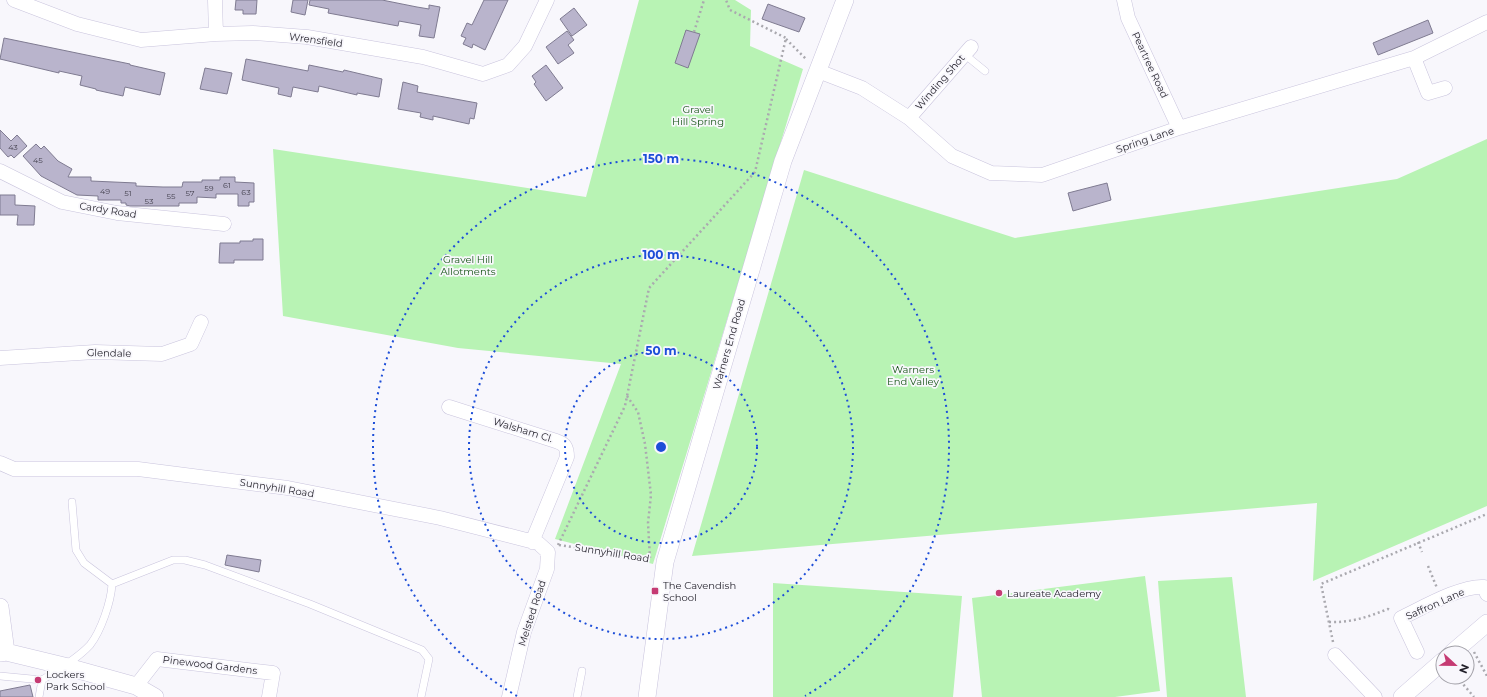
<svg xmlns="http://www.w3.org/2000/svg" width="1487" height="697" font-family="Montserrat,sans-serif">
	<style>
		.green { fill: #b8f3b4 }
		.building { fill: #b9b4cc; stroke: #7f7b91 }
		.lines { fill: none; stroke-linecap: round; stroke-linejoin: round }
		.service-casing { stroke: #c9c4dd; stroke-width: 8 }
		.minor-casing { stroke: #c9c4dd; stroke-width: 15 }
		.tertiary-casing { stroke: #c9c4dd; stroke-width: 18 }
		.path { stroke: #aaa9af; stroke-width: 2.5; stroke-dasharray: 2 3; stroke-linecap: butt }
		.service { stroke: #fff; stroke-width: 7 }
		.minor { stroke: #fff; stroke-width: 14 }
		.tertiary { stroke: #fff; stroke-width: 17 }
		.ring { fill: none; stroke: #1d4ed8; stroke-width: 2; stroke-dasharray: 2 4 }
		.poi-dot { fill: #c53b73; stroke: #f8f7fc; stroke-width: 1.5 }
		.labels { text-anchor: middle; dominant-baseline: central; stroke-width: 3.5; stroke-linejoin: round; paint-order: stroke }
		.number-label { font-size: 8px; fill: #474452 }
		.street-label { font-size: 10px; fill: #211f29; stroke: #f8f7fc }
		.park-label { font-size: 10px; fill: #195719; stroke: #f8f7fc }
		.poi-label { font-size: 10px; fill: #211f29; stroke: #f8f7fc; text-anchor: start }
		.centre { fill: #1d4ed8; stroke: #f8f7fc; stroke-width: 2 }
		.ring-label { font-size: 12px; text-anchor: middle; font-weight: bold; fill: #1d4ed8; stroke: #f8f7fc; stroke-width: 3.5; stroke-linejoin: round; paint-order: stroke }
	</style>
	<rect width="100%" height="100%" fill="#f8f7fc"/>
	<!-- green -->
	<path class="green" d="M639,0H735L751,10L750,46L803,69L653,564L555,539L621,364L458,348L283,316L273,149L586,197Z
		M1487,139V506L1313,581L1317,503L692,556L804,170L1015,238L1397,179Z
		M1145,576L1160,691L1115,697H982L972,598Z
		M1232,577L1246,697H1167L1158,581Z
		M773,583L962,596L953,697H773Z"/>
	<!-- building -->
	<path class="building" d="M236,0H257L256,14H243V10H235Z
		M293,0H308L305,15L291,12Z
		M310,0H382L417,7L429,9V5L440,7L434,38L419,36L421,25L399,21L398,26L328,13L329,9L309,5Z
		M484,0H508L485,50L473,44L472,48L463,44L466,38L461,36L467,23L472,25Z
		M768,4L805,18L799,32L762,19Z
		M574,8L587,25L572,36L560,19Z
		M1428,20L1433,33L1378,55L1373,43Z
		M686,30L700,34L688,68L675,63Z
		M567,31L574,40L568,45L574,53L558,64L546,47Z
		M4,38L130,64V65L165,73L160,95L125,87L123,96L96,90V89L80,85L82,76L59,71V73L0,59Z
		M246,59L308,71L309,65L343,72L344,70L382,79L379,97L357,93V95L319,86L318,92L293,87L291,97L278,94L279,88L242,80Z
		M546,65L563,88L546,101L534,84L536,82L532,76Z
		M205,68L232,73L227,94L200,89Z
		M403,82L418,86L417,92L477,103L474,119L470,118L469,124L433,116V120L420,117L421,113L398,109Z
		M0,130L11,141L17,135L27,146L14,158L11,155L8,157L0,148Z
		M36,144L41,149L44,146L58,161L72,169L68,177H91V181L136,183V186L163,187H182L183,182H202V180H220V177H235V182L254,183V202H249V206H238V194H216V198L197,197V203H179V206H130L126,205V203H121V200H98V196L77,195L41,176L23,156Z
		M1107,183L1111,200L1073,211L1068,193Z
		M0,195H15V205L35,206L34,225H17L18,215H0Z
		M253,239H263V260H234V263H219L220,243H240V241H253Z
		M227,555L261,560L259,572L225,565Z
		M30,685L33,697H0V691Z"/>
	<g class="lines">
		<defs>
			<path id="service" d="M964,54L985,71
				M112,584L173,560H185L205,565L310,604L422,650L429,659L421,697
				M0,676L42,680
				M39,697L42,680C58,670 77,659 90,645C101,631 111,602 112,584L84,563L76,550L72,502
				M577,697L582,671"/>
			<path id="minor" d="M14,0L77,24L141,40L216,34L253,33L307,37L423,57L483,74L508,65L525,46L547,0
				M215,0L216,34
				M1124,0L1128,18L1179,128
				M1414,58L1428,93L1445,88
				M818,71L862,88L909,118L952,156L991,173L1042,175L1179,128L1414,58L1487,22
				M909,118L971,47
				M0,171L62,202L117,213L224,224
				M0,358L95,352L162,354L191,344L201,322
				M449,407L556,441C565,444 567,447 567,457L532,542
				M0,463L14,469H138L288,488L440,518L538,543L548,552L547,569L524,632L509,697
				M1417,652L1401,618C1422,608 1462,585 1484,587L1487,594
				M1335,655L1375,697
				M136,686L157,659L273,673L269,697"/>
			<path id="tertiary" d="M0,607L6,652
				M0,653L6,652L64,666L136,686L155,697
				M1452,653L1487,623
				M647,697L665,562L783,161L845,0
				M1402,697L1443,661"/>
		</defs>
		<!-- service casing -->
		<use href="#service" class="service-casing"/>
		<!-- minor casing -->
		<use href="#minor" class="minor-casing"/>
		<!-- tertiary casing -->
		<use href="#tertiary" class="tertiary-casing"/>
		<!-- path -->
		<path class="path" d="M694,32L704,0
			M786,39L806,59
			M627,396L638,412L645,444L651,495L648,523L650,558
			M1418,542L1422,552
			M558,545L625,406L649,288L755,172L786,38L730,10L726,0
			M559,545L651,559
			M1428,566L1437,588
			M1329,622C1350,623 1368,617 1388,609L1391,611
			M1333,642L1321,584L1487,514
			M1474,652L1487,676
			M1457,677L1474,697"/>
		<!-- service -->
		<use href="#service" class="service"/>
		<!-- minor -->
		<use href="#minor" class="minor"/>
		<!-- tertiary -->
		<use href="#tertiary" class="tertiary"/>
	</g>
	<!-- distance rings -->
	<g class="ring">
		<circle cx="661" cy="447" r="96"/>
		<circle cx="661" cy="447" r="192"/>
		<path d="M517 696A288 288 0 1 1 805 696"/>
	</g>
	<!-- markers -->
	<g class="poi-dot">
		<rect x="651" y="587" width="8" height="8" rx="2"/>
		<circle cx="999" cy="593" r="4"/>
		<circle cx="38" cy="680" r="4"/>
	</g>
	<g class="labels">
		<!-- number labels -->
		<g class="number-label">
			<text x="13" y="147">43</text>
			<text x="38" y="160">45</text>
			<text x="227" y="185">61</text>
			<text x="209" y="188">59</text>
			<text x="105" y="191">49</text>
			<text x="246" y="192">63</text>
			<text x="128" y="193">51</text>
			<text x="190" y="193">57</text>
			<text x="171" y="196">55</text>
			<text x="149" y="201">53</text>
		</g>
		<!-- street labels -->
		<g class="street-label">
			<text transform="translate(316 40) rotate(8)">Wrensfield</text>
			<text transform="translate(1150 65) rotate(65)">Peartree Road</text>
			<text transform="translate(940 82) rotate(-49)">Winding Shot</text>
			<text transform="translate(1145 140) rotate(-19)">Spring Lane</text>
			<text transform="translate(108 210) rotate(9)">Cardy Road</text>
			<text transform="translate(729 344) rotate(-74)">Warners End Road</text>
			<text transform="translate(109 353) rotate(1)">Glendale</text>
			<text transform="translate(523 430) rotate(17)">Walsham Cl.</text>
			<text transform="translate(277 488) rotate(9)">Sunnyhill Road</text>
			<text transform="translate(612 553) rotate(9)">Sunnyhill Road</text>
			<text transform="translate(1435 604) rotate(-24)">Saffron Lane</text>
			<text transform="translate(532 613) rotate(-72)">Melsted Road</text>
			<text transform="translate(210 665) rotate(7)">Pinewood Gardens</text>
		</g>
		<!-- park labels -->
		<g class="park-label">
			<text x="698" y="109">Gravel<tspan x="698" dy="12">Hill Spring</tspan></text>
			<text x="468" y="259">Gravel Hill<tspan x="468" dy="12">Allotments</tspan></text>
			<text x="913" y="369">Warners<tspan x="913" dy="12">End Valley</tspan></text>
		</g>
		<!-- poi labels -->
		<g class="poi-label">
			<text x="663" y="585">The Cavendish<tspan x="663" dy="12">School</tspan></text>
			<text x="1007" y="593">Laureate Academy</text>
			<text x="46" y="674">Lockers<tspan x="46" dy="12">Park School</tspan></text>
		</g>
	</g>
	<circle cx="661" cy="447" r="6" class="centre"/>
	<g class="ring-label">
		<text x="661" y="163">150 m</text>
		<text x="661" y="259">100 m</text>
		<text x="661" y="355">50 m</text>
	</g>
	<!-- north arrow -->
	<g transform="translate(1455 665) rotate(112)"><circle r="19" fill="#f8f7fc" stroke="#a2a1a8"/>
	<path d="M0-3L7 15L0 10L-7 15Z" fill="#c53b73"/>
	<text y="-6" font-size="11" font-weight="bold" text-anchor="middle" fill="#211f29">N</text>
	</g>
</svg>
